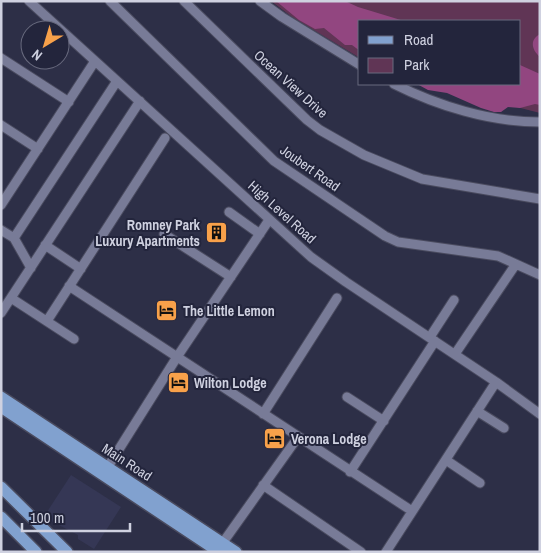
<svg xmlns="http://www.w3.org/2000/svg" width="541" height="553" font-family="'Archivo Narrow',sans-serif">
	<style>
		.built { fill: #353755 }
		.green { fill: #603555 }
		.forest { fill: #924680 }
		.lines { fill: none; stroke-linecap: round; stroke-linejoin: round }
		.minor-casing { stroke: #4a4b5f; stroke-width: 11 }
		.major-casing { stroke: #4a4b5f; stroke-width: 14 }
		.minor { stroke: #787b97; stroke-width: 9 }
		.major { stroke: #81a1cf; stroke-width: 11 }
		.labels { text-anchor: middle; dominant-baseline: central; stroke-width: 4; stroke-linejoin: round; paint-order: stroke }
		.street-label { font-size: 14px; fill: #cfd1e0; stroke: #23253c }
		.poi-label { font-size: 14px; font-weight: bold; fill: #cfd1e0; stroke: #23253c; text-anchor: start }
	</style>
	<rect width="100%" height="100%" fill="#2d2f47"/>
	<!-- built -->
	<path class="built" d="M71,475L121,507L94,549L78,539V535L53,522L45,515Z"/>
	<!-- green -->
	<path class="green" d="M271,1H540V113L427,84H520V21H360V58L292,17Z"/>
	<!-- forest -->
	<path class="forest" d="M276,1H345L358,7L404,21H360V51L352,45H345L324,28L315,29L299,20Z
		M540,34V57C532,50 529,40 540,34Z
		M520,65L540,74V105L535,104L520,108L508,107L501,112H494L481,108L447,93L428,90L417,84H520Z"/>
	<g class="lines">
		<defs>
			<path id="minor" d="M29,1L311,257L346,282L496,382L540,414
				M110,1L274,161L385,236L398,242L498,256L540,275
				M184,1L307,120L320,130L364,155L422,179L540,199
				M260,1L282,17L360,65
				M1,58L69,102
				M394,84C438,106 490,122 540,122
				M1,125L38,149
				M1,205L95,61
				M229,212L260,234
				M1,230L14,238L31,268
				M164,234L231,277
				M14,238L117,81
				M45,245L81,269
				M69,286L412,511
				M11,298L74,339
				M1,313L140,101
				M47,321L165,138
				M430,337L454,300
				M455,354L516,264
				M347,397L384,421
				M477,411L504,428
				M263,414L337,298
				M446,460L480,483
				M350,472L435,341
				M104,473L177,357L269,220
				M263,485L361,552
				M219,548L298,437
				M386,552L496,382"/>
			<path id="major" d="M1,397L236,552
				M1,407L219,552
				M1,487L67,552
				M1,517L36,552"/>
		</defs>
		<!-- minor casing -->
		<use href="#minor" class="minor-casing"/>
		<!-- major casing -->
		<use href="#major" class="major-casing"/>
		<!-- minor -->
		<use href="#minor" class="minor"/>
		<!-- major -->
		<use href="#major" class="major"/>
	</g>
	<!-- icons -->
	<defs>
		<symbol id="building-square" viewBox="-11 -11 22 22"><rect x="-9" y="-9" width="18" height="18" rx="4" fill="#f8a14a" stroke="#23253c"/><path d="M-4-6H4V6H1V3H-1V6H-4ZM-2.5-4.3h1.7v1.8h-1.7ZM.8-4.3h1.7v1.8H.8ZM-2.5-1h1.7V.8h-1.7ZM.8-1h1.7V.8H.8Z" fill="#111"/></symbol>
		<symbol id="hotel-square" viewBox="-11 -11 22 22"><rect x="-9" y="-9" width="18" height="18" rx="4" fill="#f8a14a" stroke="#23253c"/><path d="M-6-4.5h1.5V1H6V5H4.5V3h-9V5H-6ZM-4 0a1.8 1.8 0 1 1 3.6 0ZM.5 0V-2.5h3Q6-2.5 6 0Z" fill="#111"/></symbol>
	</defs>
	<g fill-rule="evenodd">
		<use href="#building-square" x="204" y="220" width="25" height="25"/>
		<use href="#hotel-square" x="154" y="298" width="25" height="25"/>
		<use href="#hotel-square" x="166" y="370" width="25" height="25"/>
		<use href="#hotel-square" x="262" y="426" width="25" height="25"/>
	</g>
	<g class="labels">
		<!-- street labels -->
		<g class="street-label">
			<text transform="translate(291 84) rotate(42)">Ocean View Drive</text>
			<text transform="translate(310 168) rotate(35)">Joubert Road</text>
			<text transform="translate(282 212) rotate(42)">High Level Road</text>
			<text transform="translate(127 462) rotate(33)">Main Road</text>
		</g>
		<!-- poi labels -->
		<g class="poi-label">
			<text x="200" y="225" text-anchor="end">Romney Park<tspan x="200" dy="16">Luxury Apartments</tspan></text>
			<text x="183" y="311">The Little Lemon</text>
			<text x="194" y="383">Wilton Lodge</text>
			<text x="291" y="439">Verona Lodge</text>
		</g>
	</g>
	<!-- border -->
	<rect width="541" height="553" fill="none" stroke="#cfd1e0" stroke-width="5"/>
	<!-- legend -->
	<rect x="358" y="20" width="162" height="65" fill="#23253c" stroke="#686a7e"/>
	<rect x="368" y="36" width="25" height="8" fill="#81a1cf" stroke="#686a7e"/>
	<text x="404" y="45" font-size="15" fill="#cfd1e0">Road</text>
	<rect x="368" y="58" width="25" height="15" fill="#603555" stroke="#686a7e"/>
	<text x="404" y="70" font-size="15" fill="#cfd1e0">Park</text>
	<!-- north arrow -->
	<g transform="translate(45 45) rotate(218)"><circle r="24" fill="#23253c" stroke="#686a7e"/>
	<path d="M0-4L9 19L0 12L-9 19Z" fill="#f8a14a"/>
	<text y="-8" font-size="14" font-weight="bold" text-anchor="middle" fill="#cfd1e0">N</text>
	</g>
	<!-- scale -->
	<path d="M22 523v8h108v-8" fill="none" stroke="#cfd1e0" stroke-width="2.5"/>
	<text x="30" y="523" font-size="15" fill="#cfd1e0" stroke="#23253c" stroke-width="4" paint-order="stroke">100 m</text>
</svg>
